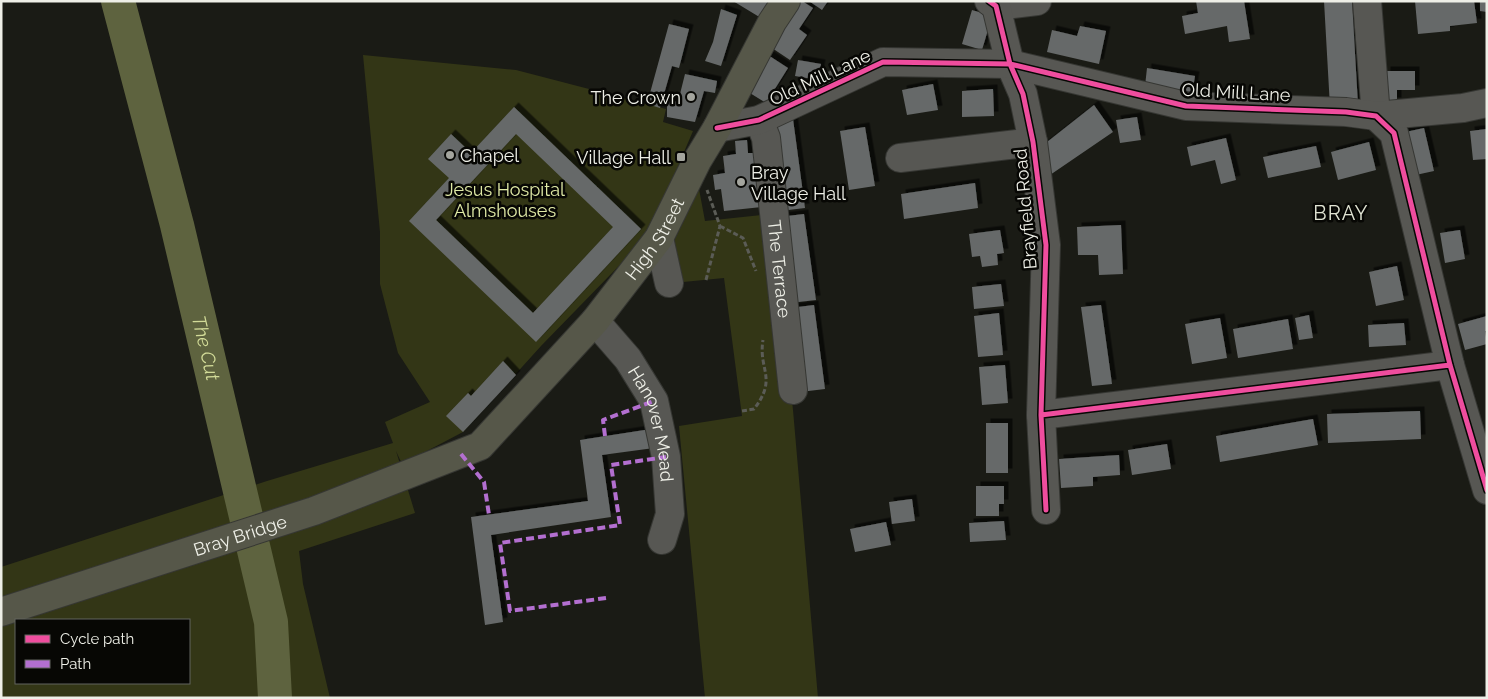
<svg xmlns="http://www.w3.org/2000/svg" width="1488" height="699" font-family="Raleway,sans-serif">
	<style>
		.green { fill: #333616; fill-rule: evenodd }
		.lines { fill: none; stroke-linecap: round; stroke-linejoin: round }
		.river { stroke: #5e633f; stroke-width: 34 }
		.building { fill: #666969; fill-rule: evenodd; filter: url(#shadow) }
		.minor-casing { stroke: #363733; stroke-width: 30 }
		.major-casing { stroke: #363733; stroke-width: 30 }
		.path { stroke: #5b5c56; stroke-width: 3; stroke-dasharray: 5 2.5; stroke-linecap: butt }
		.minor { stroke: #575753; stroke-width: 28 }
		.major { stroke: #565749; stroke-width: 28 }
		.quiet { stroke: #b36fd0; stroke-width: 4; stroke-dasharray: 8 4; stroke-linecap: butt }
		.cycleway-casing { stroke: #070704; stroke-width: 8 }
		.cycleway { stroke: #ef4d9e; stroke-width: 5 }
		.poi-dot { fill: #a4a59e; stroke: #070704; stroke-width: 2 }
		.labels { text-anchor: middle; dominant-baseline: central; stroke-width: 5; stroke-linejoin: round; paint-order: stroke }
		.street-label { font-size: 18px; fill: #eeefe7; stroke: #070704 }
		.poi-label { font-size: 18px; fill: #eeefe7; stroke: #070704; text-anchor: end }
		.park-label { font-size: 18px; fill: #e0eaa6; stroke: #070704 }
		.water-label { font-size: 19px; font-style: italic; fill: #d2db98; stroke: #070704 }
		.quarter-label { font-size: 20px; letter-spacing: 1px; fill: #e1e4d3; stroke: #070704 }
	</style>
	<defs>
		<filter id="shadow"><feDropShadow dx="4.5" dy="-4.5" stdDeviation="0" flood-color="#0009"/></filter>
	</defs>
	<rect width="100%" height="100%" fill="#1a1b15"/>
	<!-- green -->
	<path class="green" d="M363,55L516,70L666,109L663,122L693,131L648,236L541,346L463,432L402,464L396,451L415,513L299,551L303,584L330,698H1V567L267,481L393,443L385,422L430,402L398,353L380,284V232ZM16,620H189V683H16Z
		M699,189L705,221L772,214L793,410L818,698H705L679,426L742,416L724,278L673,283L672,245Z"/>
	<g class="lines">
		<!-- river -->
		<path class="river" id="s1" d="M118,1L177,225L271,622L275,698"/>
	</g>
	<!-- building -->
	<path class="building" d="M733,1H771L761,18Z
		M799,1H802L813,8L799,29L807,35L790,60L769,46Z
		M809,1H828L822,10Z
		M1196,1H1244L1250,39L1229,42L1227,26L1185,34L1182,16L1198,13Z
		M1324,1H1352L1358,105L1330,107Z
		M1415,1H1474L1477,23L1450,26V31L1418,34Z
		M1480,1H1487V12L1480,11Z
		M721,9L737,15L721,66L705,61L713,42Z
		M972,10L992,16L982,50L962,44Z
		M669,24L689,29L679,68L672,66L660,108L647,104Z
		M1080,26L1106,31L1099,64L1047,52L1052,30L1077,36Z
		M768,55L788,68L766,103L745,90Z
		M798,60L821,64L818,80L795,76Z
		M1147,68L1195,76L1192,94L1145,86Z
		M1386,71H1415V90H1397V102H1385Z
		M685,74L717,81L715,93L704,91L695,122L667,117V100L678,102Z
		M933,84L938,110L907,115L902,90Z
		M993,89L994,116L962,117V91Z
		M1094,105L1113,132L1050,175L1042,146Z
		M514,107L641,229L536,342L409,221L449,178L428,159L451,134L471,153ZM516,134L613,227L533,313L436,220Z
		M1137,117L1141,140L1120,143L1116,120Z
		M793,119L805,208L780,211L769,122Z
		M865,127L875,186L849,190L840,131Z
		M1424,128L1434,171L1411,176L1401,133Z
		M1487,129V159L1473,160L1470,131Z
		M1226,138L1236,180L1221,184L1215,160L1191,166L1187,147Z
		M747,140L748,153H754L770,206L724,211L721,189L715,190L713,175L725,173L723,156L736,154L735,141Z
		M1369,142L1376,170L1338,180L1331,152Z
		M1316,146L1321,167L1268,178L1263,157Z
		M975,183L978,208L904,219L901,194Z
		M804,214L816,300L790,303L779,217Z
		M1121,225L1123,274L1099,275L1098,255H1078L1077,227Z
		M1000,230L1004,253L997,254L998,265L982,267L980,256L972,257L969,234Z
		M1460,230L1465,259L1445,263L1440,233Z
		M1397,266L1404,300L1376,306L1369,272Z
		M1001,284L1004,306L974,309L972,287Z
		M814,305L825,389L800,392L790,308Z
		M1101,305L1112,384L1092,386L1081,307Z
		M999,313L1003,355L978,357L974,316Z
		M1309,315L1313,338L1299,340L1295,318Z
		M1487,316V331H1485L1487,344L1465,350L1458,324Z
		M1220,318L1227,358L1192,364L1185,324Z
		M1288,319L1293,349L1238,358L1233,329Z
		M1404,323L1406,345L1369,347L1368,325Z
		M503,361L516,375L463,432L446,416L468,393L471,396Z
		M1005,365L1008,403L982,405L979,367Z
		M1420,411L1421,439L1328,443L1327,414Z
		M1313,419L1318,445L1220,462L1216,436Z
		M986,423H1008V473H986Z
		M651,429L654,448L602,455L611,517L491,535L503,622L485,625L471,517L588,501L580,440Z
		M1167,444L1171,469L1132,475L1128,450Z
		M1119,455L1120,475L1093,477V486L1061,488L1059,459Z
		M976,486H1004V504H999V516H976Z
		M912,499L915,521L892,524L889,502Z
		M1004,521L1006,540L970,542L969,523Z
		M886,522L891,545L855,552L850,529Z"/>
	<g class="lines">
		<defs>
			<g id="minor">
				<path d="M989,1L996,6L1037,1"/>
				<path d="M1367,1L1376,116"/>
				<path d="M996,6L1010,64L1023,94L1033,142L1046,245L1041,415L1046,510"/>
				<path d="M1376,116L1394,133L1450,365L1487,490"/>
				<path id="s2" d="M759,120L766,138L793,390"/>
				<path d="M717,128L759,120L883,62L1010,64L1186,106L1346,112L1376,116L1463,108L1487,103"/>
				<path d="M900,158L1033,142"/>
				<path d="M659,238L669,283"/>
				<path id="s3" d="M595,321L628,359L654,401L666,457L670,514L662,540"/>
				<path d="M1041,415L1450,365"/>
			</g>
			<g id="major">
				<path id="s4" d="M1,612L314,511L480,446L595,321L659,238L697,161L717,128L772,22L786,1"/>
			</g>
		</defs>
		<!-- minor casing -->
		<use href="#minor" class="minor-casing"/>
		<!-- major casing -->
		<use href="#major" class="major-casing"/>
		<!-- path -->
		<path class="path" d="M720,226L743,238L756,271
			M706,280L720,226L707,190
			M742,411L754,409C778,378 758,370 763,340"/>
		<!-- minor -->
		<use href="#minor" class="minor"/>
		<!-- major -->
		<use href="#major" class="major"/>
		<!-- quiet -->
		<path class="quiet" d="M605,436L603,420L654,401
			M461,454L484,482L489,515
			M606,598L510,611L500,543L620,525L611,465L666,457"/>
		<defs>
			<path id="cycleway" d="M989,1L996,6L1010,64L1023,94L1033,142L1046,245L1041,415L1046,510
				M717,128L759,120L883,62L1010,64L1186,106L1346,112L1376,116L1394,133L1450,365L1487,490
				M1041,415L1450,365"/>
		</defs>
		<!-- cycleway casing -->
		<use href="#cycleway" class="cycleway-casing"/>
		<!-- cycleway -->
		<use href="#cycleway" class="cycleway"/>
	</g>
	<!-- markers -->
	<g class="poi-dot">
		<circle cx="691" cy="97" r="5"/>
		<circle cx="450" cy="155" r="5"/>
		<rect x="676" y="152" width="10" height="10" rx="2.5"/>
		<circle cx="741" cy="182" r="5"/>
	</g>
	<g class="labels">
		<!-- street labels -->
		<g class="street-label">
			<text transform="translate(820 77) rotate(-25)">Old Mill Lane</text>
			<text transform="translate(1236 92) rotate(3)">Old Mill Lane</text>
			<text transform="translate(1025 209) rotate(-95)">Brayfield Road</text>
			<text stroke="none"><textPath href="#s4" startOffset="779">High Street</textPath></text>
			<text stroke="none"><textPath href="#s2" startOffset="151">The Terrace</textPath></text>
			<text stroke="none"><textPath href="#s3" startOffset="121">Hanover Mead</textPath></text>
			<text stroke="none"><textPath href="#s4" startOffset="251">Bray Bridge</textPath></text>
		</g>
		<!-- poi labels -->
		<g class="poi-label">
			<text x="681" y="97">The Crown</text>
			<text x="460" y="155" text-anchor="start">Chapel</text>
			<text x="671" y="157">Village Hall</text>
			<text x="751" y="172" text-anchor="start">Bray<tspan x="751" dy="21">Village Hall</tspan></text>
		</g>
		<!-- park labels -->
		<g class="park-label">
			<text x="505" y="189">Jesus Hospital<tspan x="505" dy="21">Almshouses</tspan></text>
		</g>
		<!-- water labels -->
		<g class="water-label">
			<text stroke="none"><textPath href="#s1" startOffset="358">The Cut</textPath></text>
		</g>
		<!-- quarter labels -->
		<g class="quarter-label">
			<text x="1341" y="213">BRAY</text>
		</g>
	</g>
	<!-- border -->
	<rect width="1488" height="699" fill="none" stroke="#eeefe7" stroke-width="5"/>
	<!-- legend -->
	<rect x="15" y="619" width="175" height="65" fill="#070704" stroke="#63645f"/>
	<rect x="25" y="635" width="25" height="8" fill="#ef4d9e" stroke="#63645f"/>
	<text x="60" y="644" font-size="15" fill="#eeefe7">Cycle path</text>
	<rect x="25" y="660" width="25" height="8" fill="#b36fd0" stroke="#63645f"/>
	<text x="60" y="669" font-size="15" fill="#eeefe7">Path</text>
</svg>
